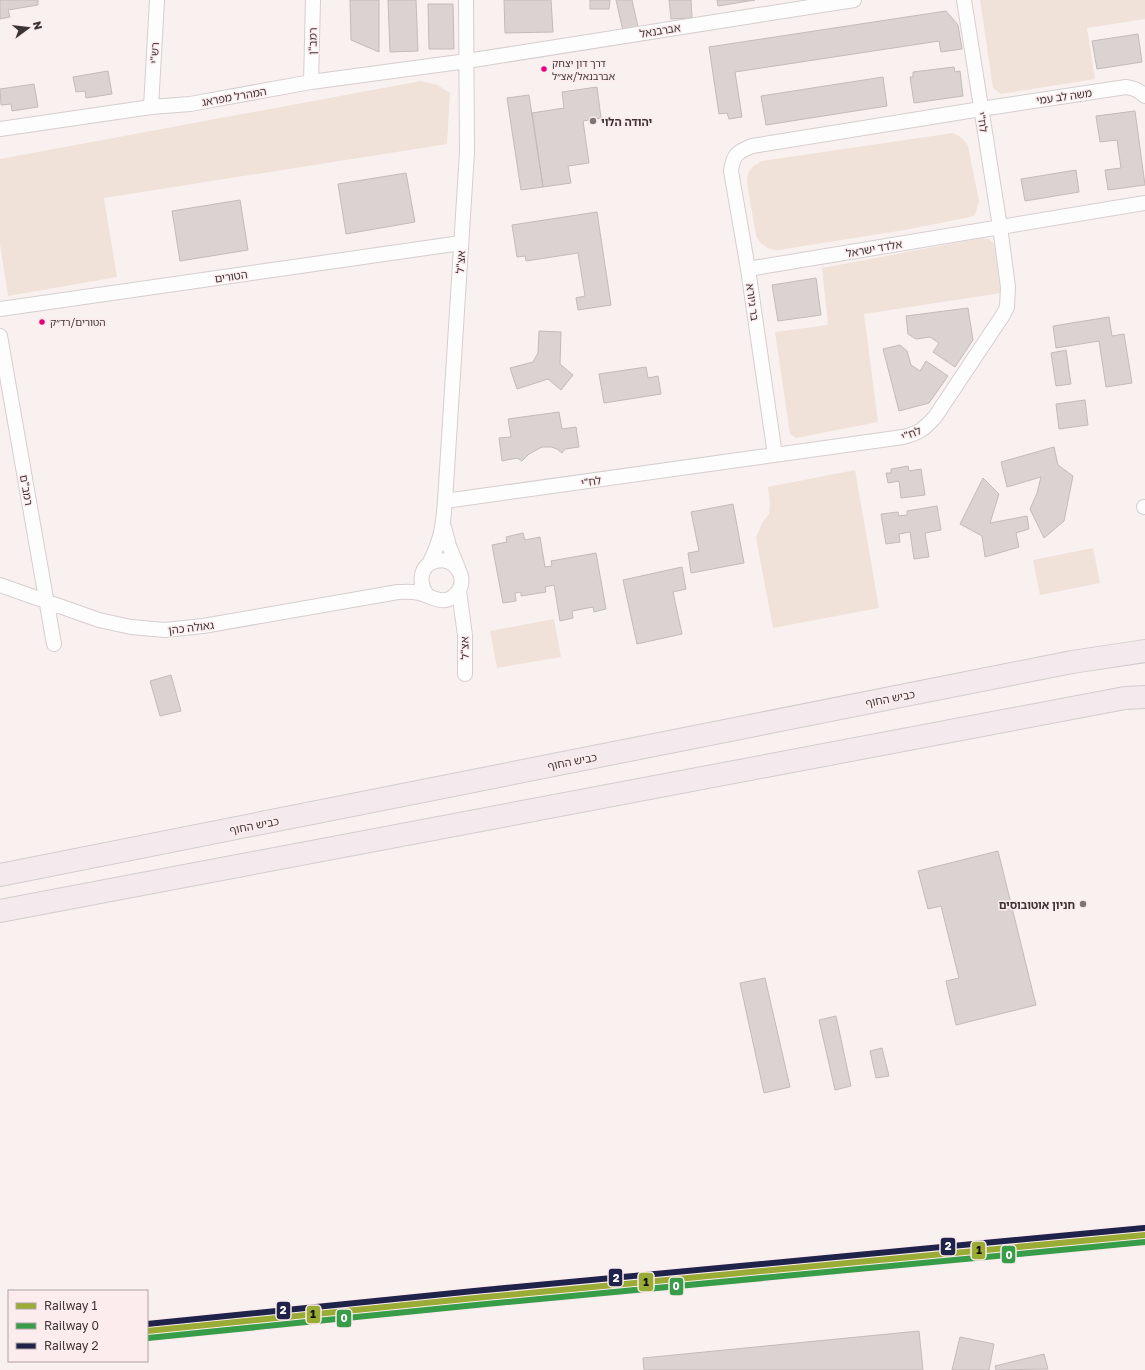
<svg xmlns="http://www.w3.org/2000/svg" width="1145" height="1370" font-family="'Golos Text','Noto Sans Hebrew',sans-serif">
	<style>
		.green { fill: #f0e2d8 }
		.building { fill: #dbd3d2; stroke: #c3bbba }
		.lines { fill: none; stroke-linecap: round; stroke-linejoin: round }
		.minor-casing { stroke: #d6cece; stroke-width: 16 }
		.motorway-casing { stroke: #d2cdcd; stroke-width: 24 }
		.minor { stroke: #fefdfd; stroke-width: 14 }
		.motorway { stroke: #f4e9ed; stroke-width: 22 }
		.rail-1-casing { stroke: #fdeced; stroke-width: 9 }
		.rail-2-casing { stroke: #fdeced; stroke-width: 9 }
		.rail-3-casing { stroke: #fdeced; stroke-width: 9 }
		.rail-1 { stroke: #9aac36; stroke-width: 6 }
		.rail-2 { stroke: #389d48; stroke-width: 6 }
		.rail-3 { stroke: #1f234a; stroke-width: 6 }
		.bus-dot { fill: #e5007d; stroke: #fdeced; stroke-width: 1.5 }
		.poi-dot { fill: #7e7676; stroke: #fdeced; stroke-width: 1.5 }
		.labels { text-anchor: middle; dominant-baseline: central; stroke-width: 3; stroke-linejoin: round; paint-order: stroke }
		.bus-label { font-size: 10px; fill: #3b3434; stroke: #fdeced; text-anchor: start }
		.street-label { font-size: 11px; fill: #3b3434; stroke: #fdeced }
		.poi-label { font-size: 11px; font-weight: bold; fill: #3b3434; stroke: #fdeced; text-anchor: start }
		.line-badge { stroke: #fdeced; stroke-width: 1.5 }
		.badge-label { font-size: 11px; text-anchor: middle; font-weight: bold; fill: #fff }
		.pale-badge-label { font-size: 11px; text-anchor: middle; font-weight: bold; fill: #111 }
	</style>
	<rect width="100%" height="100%" fill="#f9f0f0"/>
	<!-- green -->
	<path class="green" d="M980,0H1145V19L1087,28L1095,79L1001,94L993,88Z
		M421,81L437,85L450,93L447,144L104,198L117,277L8,296L0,244V159Z
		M953,133C960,136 964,139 968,146L979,201L975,215L970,217L905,230L778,250C770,251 762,246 757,238C756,236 747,184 747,179C747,170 754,165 762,161Z
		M982,238L989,239L994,244L1001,293L864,314L878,422L796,438L790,434L775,332L828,325L822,268Z
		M855,470L879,608L773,628L756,538L762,523L769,514L770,503L768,487Z
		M1093,548L1100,583L1040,595L1033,560Z
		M554,619L561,657L497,668L490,631Z"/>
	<!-- building -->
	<path class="building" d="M0,0H38V5L8,10L10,17L0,19Z
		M350,0H379V52L351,40Z
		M388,0H416L418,51L390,52Z
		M504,0H551L553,32L505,33Z
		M590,0H610L609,9H590Z
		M616,0H632L638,27L623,31Z
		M669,0H691L692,18L671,19Z
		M717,0H755L718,6Z
		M428,4H453L454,49H429Z
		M946,11L958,25L962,49L941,52L939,41L735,72L742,117L729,119L727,113L719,114L709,47Z
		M1138,34L1142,62L1097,69L1092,41Z
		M954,67L955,72L960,71L963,96L914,103L910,77H913V72Z
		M108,71L112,94L86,98L85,91L76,92L73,77Z
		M883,77L887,106L766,125L761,96Z
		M34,84L38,107L12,111L11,104L1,105L0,89Z
		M597,87L601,118L583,121L589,163L568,166L571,183L543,187L532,113L564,108L562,92Z
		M529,95L543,187L521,190L507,98Z
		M1135,111L1145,185L1108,190L1105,170L1121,168L1117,140L1100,142L1096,116Z
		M1076,170L1079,192L1025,201L1021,179Z
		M406,173L415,222L346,234L338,184Z
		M240,200L248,250L180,261L172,211Z
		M597,212L611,305L578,310L576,298L585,296L578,253L526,261L525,256L517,257L512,225Z
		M816,278L821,315L778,321L772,285Z
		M968,308L973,340L955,367L933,352L939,343L930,337L916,339L908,334L906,316Z
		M1109,317L1112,336L1124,334L1132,383L1106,387L1099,341L1056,348L1053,326Z
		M539,331L561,332L560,364L573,375L561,390L548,379L517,389L510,368L533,362L538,353Z
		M900,345L907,351L911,365L920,371L926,361L948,376L929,403L899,411L883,349Z
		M1066,350L1071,384L1056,386L1051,353Z
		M646,367L648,378L658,376L661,394L604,403L599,374Z
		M1085,400L1088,425L1059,429L1056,404Z
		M559,412L562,429L576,427L579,447L565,449L562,453L557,449L551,447H542L529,454L522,461L517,458L502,461L499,438L511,437L508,419Z
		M1054,447L1058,465L1073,476L1064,521L1044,538L1030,509L1037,493L1041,477L1007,487L1001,462Z
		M908,466L909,471L921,469L925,495L901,498L899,481L888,483L886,473H891V469Z
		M983,478L999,494L990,523L1027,516L1029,529L1016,533L1019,547L985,557L982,536L960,524Z
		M733,504L744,563L691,573L688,553L699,551L691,512Z
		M937,506L941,530L925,533L929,557L914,559L910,532L899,534L900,542L886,544L881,514L898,512L899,516L907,515V511Z
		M523,533L525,540L540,537L545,567L552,566L551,561L596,553L606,609L594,612L593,607L572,611L573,618L560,621L554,585L545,587L546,592L521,596V592L515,593L516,601L503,603L492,545L507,542L506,537Z
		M682,567L686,589L673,592L682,634L637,644L623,580Z
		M171,675L181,711L160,716L150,681Z
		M998,851L1036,1005L956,1025L946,981L959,978L941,906L928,909L918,871Z
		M765,978L790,1087L764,1093L740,983Z
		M836,1016L851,1086L835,1090L819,1020Z
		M882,1048L889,1076L876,1078L870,1051Z
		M919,1331L923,1370H644L643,1358Z
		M960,1337L994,1344L989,1370H952Z
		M1044,1354L1048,1369L996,1370L995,1366Z"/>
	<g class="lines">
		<defs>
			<path id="minor" d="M311,82L313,0
				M151,107L157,0
				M0,129L151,107L190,104L311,82L467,61L854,0
				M748,269L1145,203
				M0,309L461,243
				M0,336L54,644
				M775,455L748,269L731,171C733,155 737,152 752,146L981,109L1126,87C1134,88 1139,90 1145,96
				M445,501L903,437C919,433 923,430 935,417L1003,315L1007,307L1008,287L1000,227L964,0
				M1144,507H1145
				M444,527L449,546L458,568
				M429,564C441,540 443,527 445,501L467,152L466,0
				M0,585L99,620L131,627L165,630L203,626L398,592C405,592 412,591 419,593C432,596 444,607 456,594C470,579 455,556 436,561C419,565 418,584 428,596
				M459,590L465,636V674"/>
			<path id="motorway" d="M0,875L1072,662L1145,651
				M0,911L1125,698L1145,697"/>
		</defs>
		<!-- minor casing -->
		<use href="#minor" class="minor-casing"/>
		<!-- motorway casing -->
		<use href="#motorway" class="motorway-casing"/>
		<!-- minor -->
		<use href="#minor" class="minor"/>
		<!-- motorway -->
		<use href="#motorway" class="motorway"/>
		<defs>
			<path id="rail-1" d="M147,1331L475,1298L1145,1235"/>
			<path id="rail-2" d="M148,1338L476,1305L1145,1242"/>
			<path id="rail-3" d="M147,1324L474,1291L1144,1228"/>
		</defs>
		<!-- rail-1 casing -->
		<use href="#rail-1" class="rail-1-casing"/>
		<!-- rail-2 casing -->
		<use href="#rail-2" class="rail-2-casing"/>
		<!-- rail-3 casing -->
		<use href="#rail-3" class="rail-3-casing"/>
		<!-- rail-1 -->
		<use href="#rail-1" class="rail-1"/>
		<!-- rail-2 -->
		<use href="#rail-2" class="rail-2"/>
		<!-- rail-3 -->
		<use href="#rail-3" class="rail-3"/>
	</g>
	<!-- markers -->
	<g class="bus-dot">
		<circle cx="544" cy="69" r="3.5"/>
		<circle cx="42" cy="322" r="3.5"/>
	</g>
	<g class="poi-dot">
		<circle cx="593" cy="121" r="4"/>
		<circle cx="1083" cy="904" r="4"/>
	</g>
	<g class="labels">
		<!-- bus labels -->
		<g class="bus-label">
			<text x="552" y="63">דרך דון יצחק<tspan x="552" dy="13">אברבנאל/אצ״ל</tspan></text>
			<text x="50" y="322">הטורים/רד״ק</text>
		</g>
		<!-- street labels -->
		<g class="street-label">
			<text transform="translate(660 30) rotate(-9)">אברבנאל</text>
			<text transform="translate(312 41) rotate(-89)">רמב"ן</text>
			<text transform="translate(154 53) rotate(-87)">רש"י</text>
			<text transform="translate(234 96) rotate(-10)">המהרל מפראג</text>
			<text transform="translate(1064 96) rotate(-8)">משה לב עמי</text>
			<text transform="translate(983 122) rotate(81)">לח"י</text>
			<text transform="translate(874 248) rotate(-10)">אלדד ישראל</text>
			<text transform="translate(460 262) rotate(-86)">אצ"ל</text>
			<text transform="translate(231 276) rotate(-8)">הטורים</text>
			<text transform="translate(753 302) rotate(82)">בר גיורא</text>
			<text transform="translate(911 433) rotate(-21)">לח"י</text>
			<text transform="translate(591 481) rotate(-8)">לח"י</text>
			<text transform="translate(27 490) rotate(80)">רמב"ם</text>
			<text transform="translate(191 627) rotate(-7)">גאולה כהן</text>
			<text transform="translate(464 648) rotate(-91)">אצ"ל</text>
			<text transform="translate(890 698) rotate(-11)">כביש החוף</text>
			<text transform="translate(572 761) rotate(-11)">כביש החוף</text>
			<text transform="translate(254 825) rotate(-11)">כביש החוף</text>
		</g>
		<!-- poi labels -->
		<g class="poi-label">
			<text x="601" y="121">יהודה הלוי</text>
			<text x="1075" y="904" text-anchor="end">חניון אוטובוסים</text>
		</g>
	</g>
	<g class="line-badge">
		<rect x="940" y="1237" width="16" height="19" rx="4" fill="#1f234a"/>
		<rect x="971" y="1241" width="15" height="19" rx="4" fill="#9aac36"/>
		<rect x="1001" y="1245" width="15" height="19" rx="4" fill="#389d48"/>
		<rect x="608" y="1268" width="15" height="19" rx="4" fill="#1f234a"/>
		<rect x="638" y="1272" width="16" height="20" rx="4" fill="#9aac36"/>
		<rect x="669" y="1277" width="15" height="19" rx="4" fill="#389d48"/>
		<rect x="276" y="1301" width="15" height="19" rx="4" fill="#1f234a"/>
		<rect x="306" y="1305" width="15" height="19" rx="4" fill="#9aac36"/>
		<rect x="336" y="1309" width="16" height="19" rx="4" fill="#389d48"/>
	</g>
	<g class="badge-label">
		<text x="948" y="1250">2</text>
		<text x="1009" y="1259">0</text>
		<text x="616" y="1282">2</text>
		<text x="676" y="1290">0</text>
		<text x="283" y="1314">2</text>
		<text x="344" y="1322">0</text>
	</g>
	<g class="pale-badge-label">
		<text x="979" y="1254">1</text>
		<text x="646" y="1286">1</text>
		<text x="313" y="1318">1</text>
	</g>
	<!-- legend -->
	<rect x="8" y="1290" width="140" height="72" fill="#fdeced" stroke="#afa2a3"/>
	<rect x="16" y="1303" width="20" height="6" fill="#9aac36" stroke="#afa2a3"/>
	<text x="44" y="1310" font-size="12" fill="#3b3434">Railway 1</text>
	<rect x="16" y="1323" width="20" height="6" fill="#389d48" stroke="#afa2a3"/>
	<text x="44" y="1330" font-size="12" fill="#3b3434">Railway 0</text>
	<rect x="16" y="1343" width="20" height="6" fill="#1f234a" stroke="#afa2a3"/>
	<text x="44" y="1350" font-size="12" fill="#3b3434">Railway 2</text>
	<!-- north arrow -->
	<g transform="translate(28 28) rotate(75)" stroke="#fdeced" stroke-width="3" paint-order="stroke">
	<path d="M0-3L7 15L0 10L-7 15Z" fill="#3b3434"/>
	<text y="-6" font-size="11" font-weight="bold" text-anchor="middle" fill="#3b3434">N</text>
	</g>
</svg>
